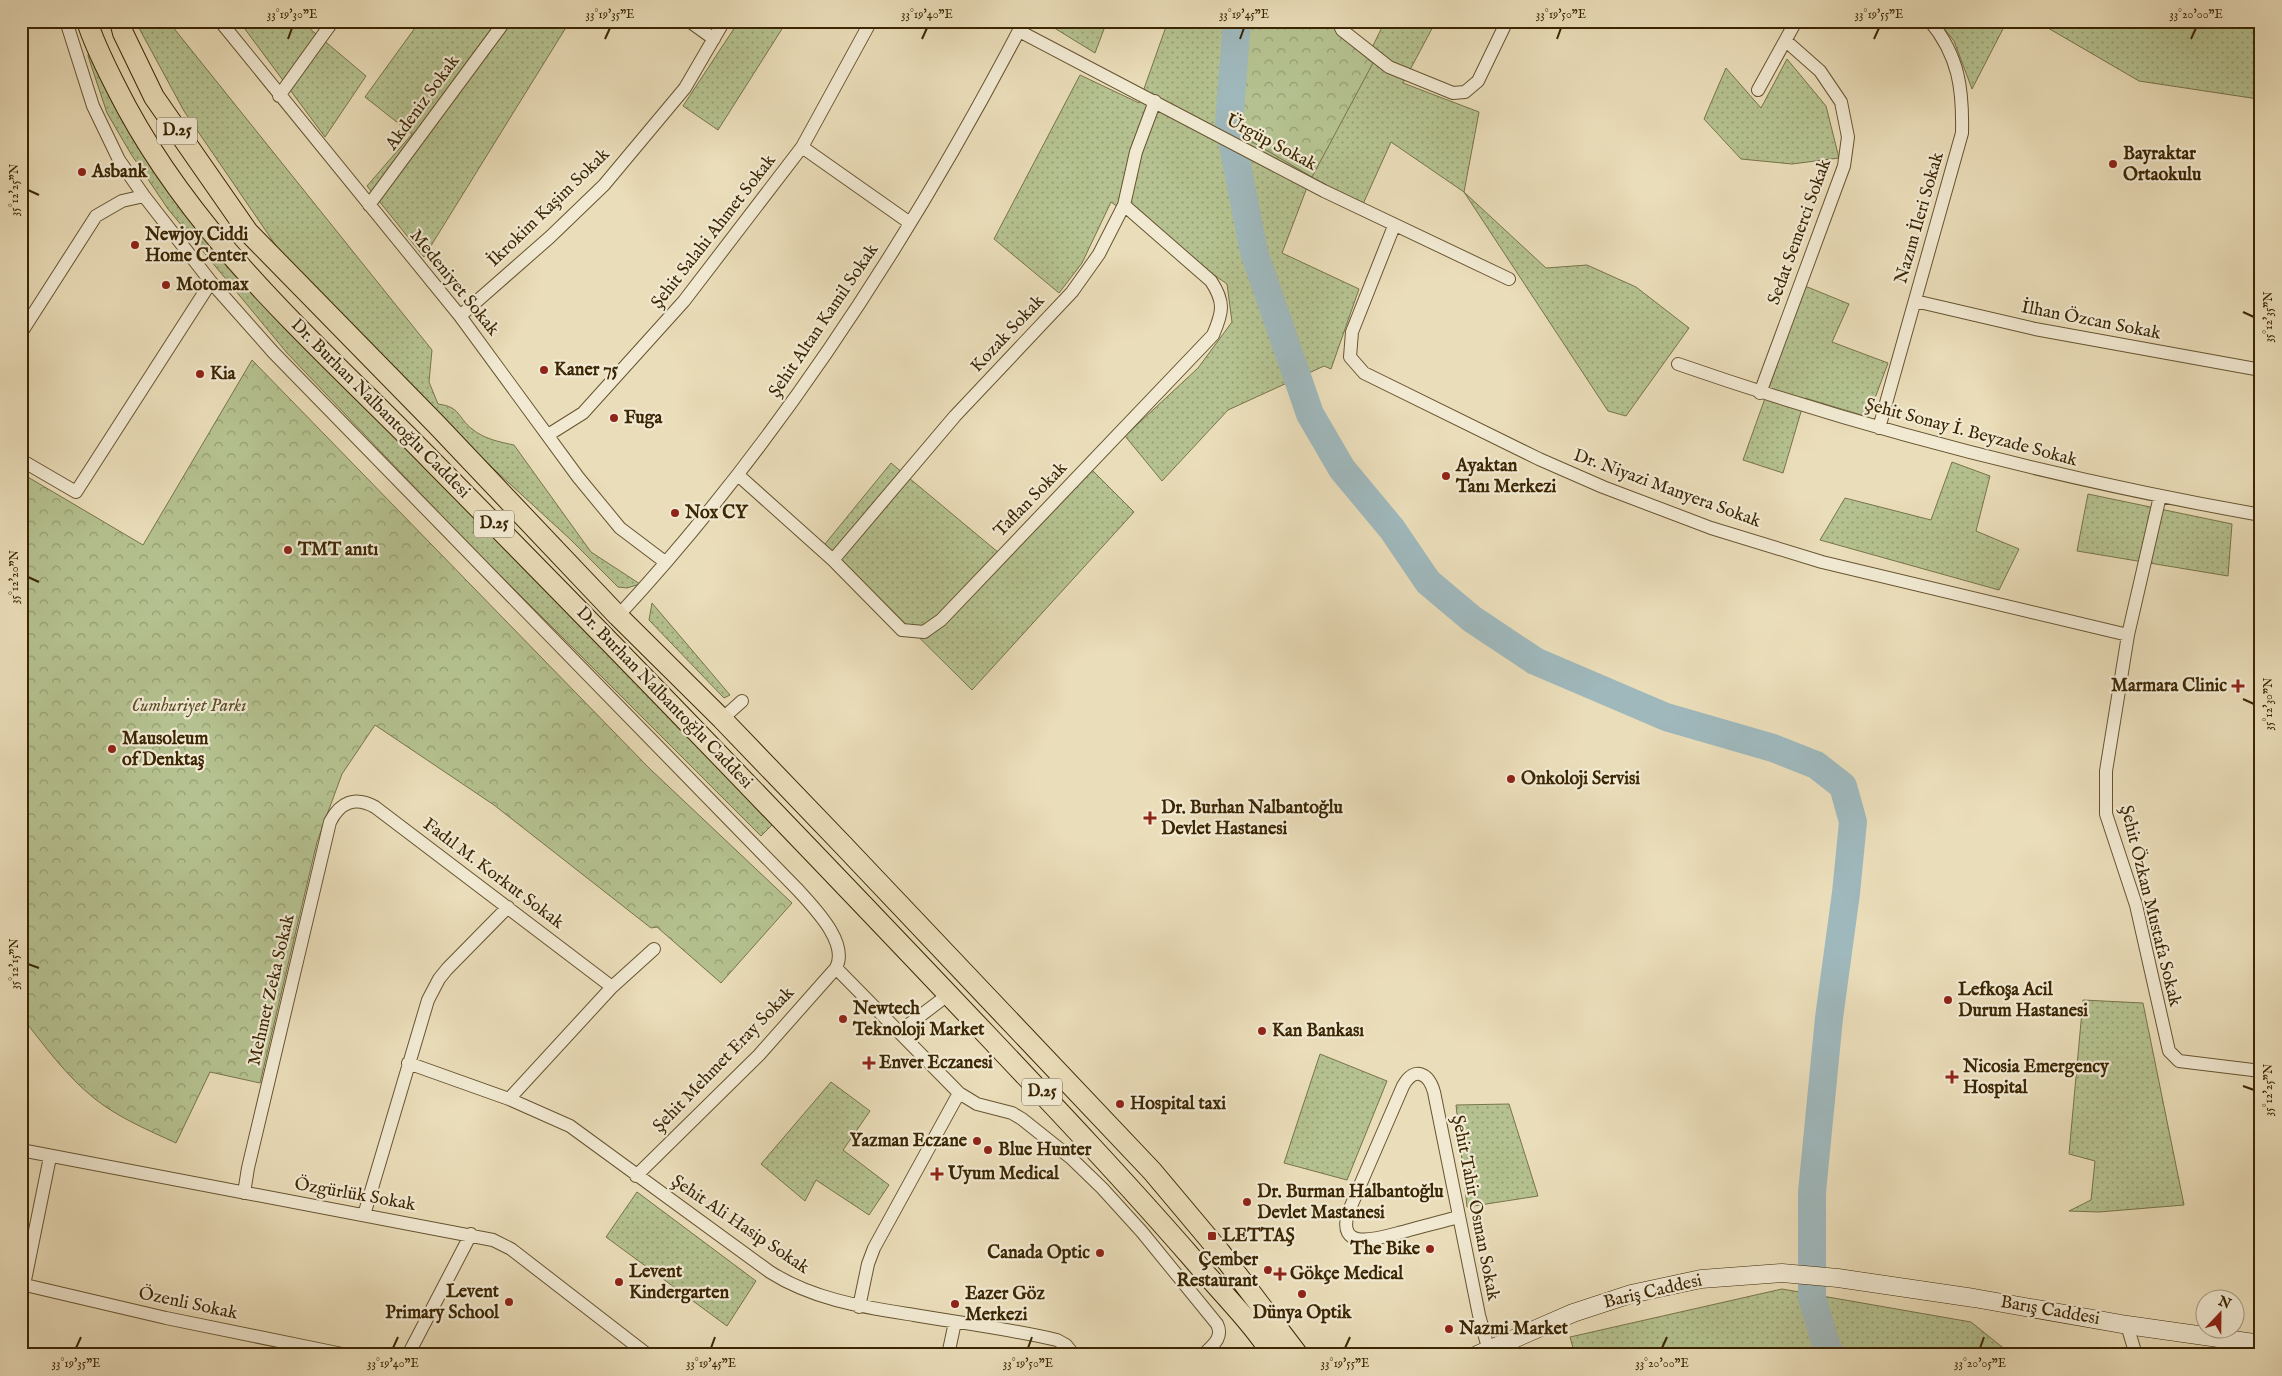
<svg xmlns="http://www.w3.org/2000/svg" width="2282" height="1376" font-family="'IM FELL English',serif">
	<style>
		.grass { fill: url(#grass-dots); stroke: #78744a }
		.forest { fill: url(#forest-crowns); stroke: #78744a }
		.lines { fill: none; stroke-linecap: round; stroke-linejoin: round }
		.river { stroke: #9fb8bc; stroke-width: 28 }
		.street-casing { stroke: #675430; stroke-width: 14 }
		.secondary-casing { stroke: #3b2603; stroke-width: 19 }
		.primary-casing { stroke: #3b2603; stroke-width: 22 }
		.street { stroke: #f1e9d2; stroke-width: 12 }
		.secondary { stroke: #f1e9d2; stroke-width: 18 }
		.primary { stroke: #eaddb9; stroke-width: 20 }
		.ticks { fill: none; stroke: #3b2603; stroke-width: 2 }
		.poi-dot { fill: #8f2418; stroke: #f1e9d2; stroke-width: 2 }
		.labels { text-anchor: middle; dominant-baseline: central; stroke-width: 4.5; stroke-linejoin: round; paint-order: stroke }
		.shield { fill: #f1e9d2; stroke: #726041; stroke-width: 1 }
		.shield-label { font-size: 16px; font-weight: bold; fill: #3b2603 }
		.street-label { font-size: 18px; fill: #3b2603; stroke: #f1e9d2 }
		.poi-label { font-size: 18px; font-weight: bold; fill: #3b2603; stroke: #f1e9d2; text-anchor: start }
		.park-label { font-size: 18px; font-style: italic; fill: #5a4d26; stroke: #f1e9d2 }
		.neatline { fill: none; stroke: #3b2603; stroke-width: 2 }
		.ticks-label { font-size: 12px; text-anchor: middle; fill: #3b2603 }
	</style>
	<defs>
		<pattern id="grass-dots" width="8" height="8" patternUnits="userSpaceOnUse" patternTransform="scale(1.25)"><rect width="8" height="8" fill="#b5c190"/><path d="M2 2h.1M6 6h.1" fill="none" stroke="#949d73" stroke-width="1.8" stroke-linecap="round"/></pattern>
		<pattern id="forest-crowns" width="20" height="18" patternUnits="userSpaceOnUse" patternTransform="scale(1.25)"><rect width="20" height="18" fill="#b5c190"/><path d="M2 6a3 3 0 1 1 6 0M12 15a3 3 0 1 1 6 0" fill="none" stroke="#949d73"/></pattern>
	</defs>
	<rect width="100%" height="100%" fill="#eaddb9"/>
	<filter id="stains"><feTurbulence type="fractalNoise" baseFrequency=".004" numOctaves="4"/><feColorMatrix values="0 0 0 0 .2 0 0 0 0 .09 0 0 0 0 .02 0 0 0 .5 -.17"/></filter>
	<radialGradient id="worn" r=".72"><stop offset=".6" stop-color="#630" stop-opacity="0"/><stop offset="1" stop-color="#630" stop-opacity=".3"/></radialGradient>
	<!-- grass -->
	<path class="grass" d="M138,21H170L172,26L432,350L429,382L438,404C461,407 457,417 472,429C484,439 500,442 514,445L591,552L640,584L627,588L618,587L571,540L423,404L296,275L184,111L139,28Z
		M239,21H314L309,28L366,76L325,137Z
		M420,21H570L424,257L367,186L412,134L365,97Z
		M739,21H787L718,130L683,106Z
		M1043,21H1107L1095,53Z
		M1168,21H1245L1238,123L1373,63L1367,58L1385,21H1436L1403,83L1479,112L1464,192L1546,268L1587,265L1636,287L1689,328L1626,416L1608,411L1464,192L1391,142L1363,204L1311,177L1282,253L1359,289L1331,369L1324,366L1228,410L1162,481L1125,436L1198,368L1232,322L1227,284L1111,202L1082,263L1059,293L994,239L1080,75L1139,103Z
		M1938,21H2007L1972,89L1954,41Z
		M2036,21H2261V76L2258,99L2139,81Z
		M89,50L166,186L210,246L773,824L761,836L460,535L287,353L168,209L131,154L107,113L88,56Z
		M1787,59L1826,106L1839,158L1792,164L1741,159L1704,119L1726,68L1761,108Z
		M1805,286L1849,304L1832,342L1888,363L1868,417L1805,398L1783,473L1743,460Z
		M1952,462L1990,476L1976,531L2019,549L1999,590L1820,540L1845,498L1931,520Z
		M891,463L1005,558L1092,470L1134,512L972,690L825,544Z
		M2088,494L2232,524L2228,576L2077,551Z
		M652,603L730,695L724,698L649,620Z
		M2083,1000L2143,1003L2184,1205L2099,1212L2069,1211L2091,1200L2095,1161L2069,1154Z
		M1320,1054L1387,1081L1347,1180L1284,1163Z
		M831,1082L870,1111L843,1150L889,1185L869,1215L816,1180L805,1201L761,1164Z
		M1509,1104L1538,1196L1467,1207L1456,1105Z
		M637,1192L756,1281L727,1326L606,1237Z
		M1782,1289L1971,1322L2012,1355H1575L1570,1337Z"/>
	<!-- forest -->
	<path class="forest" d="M1245,21H1333L1340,36L1373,63L1312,177L1249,140L1238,123Z
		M252,360L649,768L792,903L721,983L657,927L651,928L494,805L375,725L342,774L317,842L260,1083L210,1072L176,1143C148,1130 119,1118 95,1099C66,1076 44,1045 21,1016V473L143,545Z"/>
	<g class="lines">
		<!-- river -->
		<path class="river" d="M1237,21L1229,124L1254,252L1310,414L1342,469L1392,529L1428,582L1472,619L1535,661L1666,717L1773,748L1816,765L1843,786L1853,822L1846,893L1829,1018L1812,1192V1298L1828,1351L1832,1355"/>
		<defs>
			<path id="street" d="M66,21L93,106L119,160L144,196L211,282L273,352L799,891C815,909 849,943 836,968L759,1055L636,1176
				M220,21L460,316L578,477L620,528L665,562
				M689,21L714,39
				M1338,21L1342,30L1389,67L1453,93L1465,92L1478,81L1507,21
				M1019,31L1324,191L1509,279
				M1758,90L1796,21
				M279,96L333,21
				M802,147L910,223
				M369,205L505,21
				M1394,226L1352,332L1350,357L1364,373L1539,459L1603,487L1711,528L1822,562L2128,635
				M1915,301L2035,329L2261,370
				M460,316L550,237L604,185L685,88L724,21
				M21,333L96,216L122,201L144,196
				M1678,364C1868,430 2063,480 2261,515
				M1760,393L1844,166L1848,137L1841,102L1820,71L1786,41
				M1879,428L1962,133C1963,89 1959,56 1930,21
				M548,435L583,413L684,301L802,147L871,21
				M21,460L76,492L211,282
				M738,475L833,560L902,630L924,632L941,620L1213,335C1223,312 1225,302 1211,281L1124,205
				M2160,496L2128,635L2106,771V814L2136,905L2169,1051L2179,1061L2261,1071
				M833,560L955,416L1072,292L1099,254L1124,205L1136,152L1155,101
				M618,616C781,440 913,234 1024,21
				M722,719L742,701
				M836,968L959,1093L977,1104L1012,1113L1022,1119L1071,1158L1102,1188L1142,1232L1217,1324C1224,1338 1212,1346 1203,1355
				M899,1032L949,994
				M408,1063L509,1099L570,1126L770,1272C814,1300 864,1307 914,1315C962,1323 1010,1329 1057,1340L1066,1345L1074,1355
				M509,1099L612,987L654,949
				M21,1150L493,1240L511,1249L648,1355
				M244,1193L248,1168L330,822C340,802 355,796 375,807L612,987
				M364,1215L428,1000L439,979L447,969L508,907
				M1458,1217C1441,1222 1423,1226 1406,1231C1385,1236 1336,1255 1348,1213L1403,1086C1415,1065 1429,1074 1434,1092L1479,1315L1490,1355
				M21,1284L166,1318L347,1355
				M24,1285L50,1157
				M859,1307L868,1264L874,1248L959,1093
				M2127,1325L2136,1355
				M408,1355L471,1234
				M948,1355L955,1322"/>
			<path id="secondary" d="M1477,1355L1573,1313L1631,1294L1701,1279L1782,1273L1838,1278L1974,1298L2127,1325L2261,1344"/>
			<path id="primary" d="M87,21C94,44 105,65 116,87C191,238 318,344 434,463C620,651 803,841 985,1033C1055,1107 1125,1181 1192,1258C1219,1290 1250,1320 1273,1355
				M120,21L123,33L154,97L248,232L436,424L618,616L722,719L843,845L1152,1171L1220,1252L1298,1355"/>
		</defs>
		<!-- street casing -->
		<use href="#street" class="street-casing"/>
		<!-- secondary casing -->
		<use href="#secondary" class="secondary-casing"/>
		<!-- primary casing -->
		<use href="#primary" class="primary-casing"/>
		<!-- street -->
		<use href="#street" class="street"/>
		<!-- secondary -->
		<use href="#secondary" class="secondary"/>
		<!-- primary -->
		<use href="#primary" class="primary"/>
	</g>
	<!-- ticks -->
	<path class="ticks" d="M288,39L292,28M605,39L610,28M922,39L927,28M1240,39L1244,28M1557,39L1561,28M1874,39L1879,28M2191,39L2196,28M28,190L39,195M2243,312L2254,317M28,577L39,582M2243,699L2254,704M28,964L39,968M2243,1086L2254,1090M76,1348L81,1337M393,1348L398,1337M711,1348L715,1337M1028,1348L1032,1337M1345,1348L1350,1337M1662,1348L1667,1337M1980,1348L1984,1337"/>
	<!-- markers -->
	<g class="poi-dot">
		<circle cx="2113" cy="164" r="5"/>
		<circle cx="82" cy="172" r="5"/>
		<circle cx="135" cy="245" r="5"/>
		<circle cx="166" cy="285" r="5"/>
		<circle cx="544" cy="370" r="5"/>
		<circle cx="200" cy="374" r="5"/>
		<circle cx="614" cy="418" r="5"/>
		<circle cx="1446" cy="476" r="5"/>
		<circle cx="675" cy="513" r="5"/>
		<circle cx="288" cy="550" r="5"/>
		<path d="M2235.5 678.5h5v5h5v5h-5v5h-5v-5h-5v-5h5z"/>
		<circle cx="112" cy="749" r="5"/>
		<circle cx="1511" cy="779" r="5"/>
		<path d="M1147.5 810.5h5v5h5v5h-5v5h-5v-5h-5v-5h5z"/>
		<circle cx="1948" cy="1000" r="5"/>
		<circle cx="843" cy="1019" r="5"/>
		<circle cx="1262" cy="1031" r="5"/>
		<path d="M866.5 1055.5h5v5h5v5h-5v5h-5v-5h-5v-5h5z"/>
		<path d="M1949.5 1069.5h5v5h5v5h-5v5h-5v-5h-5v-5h5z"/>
		<circle cx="1120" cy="1104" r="5"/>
		<circle cx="977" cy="1141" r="5"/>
		<circle cx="988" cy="1150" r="5"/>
		<path d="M934.5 1166.5h5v5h5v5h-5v5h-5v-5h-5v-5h5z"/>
		<circle cx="1247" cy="1202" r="5"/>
		<rect x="1207" y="1231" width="10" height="10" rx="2.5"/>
		<circle cx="1430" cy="1249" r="5"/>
		<circle cx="1100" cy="1253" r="5"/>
		<circle cx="1268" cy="1270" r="5"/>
		<path d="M1277.5 1266.5h5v5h5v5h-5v5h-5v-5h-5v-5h5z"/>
		<circle cx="619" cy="1282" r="5"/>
		<circle cx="1302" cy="1294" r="5"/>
		<circle cx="509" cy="1302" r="5"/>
		<circle cx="955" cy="1304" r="5"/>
		<circle cx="1449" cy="1329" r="5"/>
	</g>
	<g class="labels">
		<!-- shield labels -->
		<g class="shield">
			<rect x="157" y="117.5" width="40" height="27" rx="4"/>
			<rect x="474" y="510.5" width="40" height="27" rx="4"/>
			<rect x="1022" y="1078.5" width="40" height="27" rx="4"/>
		</g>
		<g class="shield-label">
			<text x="177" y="131">D.25</text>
			<text x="494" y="524">D.25</text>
			<text x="1042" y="1092">D.25</text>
		</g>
		<!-- street labels -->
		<g class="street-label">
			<text transform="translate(423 103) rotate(-54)">Akdeniz Sokak</text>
			<text transform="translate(1271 143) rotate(28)">Ürgüp Sokak</text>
			<text transform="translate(549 208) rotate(-44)">İkrokim Kaşim Sokak</text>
			<text transform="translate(1920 218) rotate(-74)">Nazım İleri Sokak</text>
			<text transform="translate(714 232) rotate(-52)">Şehit Salahi Ahmet Sokak</text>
			<text transform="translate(1800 232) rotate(-70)">Sedat Semerci Sokak</text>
			<text transform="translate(454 283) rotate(51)">Medeniyet Sokak</text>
			<text transform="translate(824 321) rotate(-56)">Şehit Altan Kamil Sokak</text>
			<text transform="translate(2091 321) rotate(11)">İlhan Özcan Sokak</text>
			<text transform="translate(1008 334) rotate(-47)">Kozak Sokak</text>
			<text transform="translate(380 409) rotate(45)">Dr. Burhan Nalbantoğlu Caddesi</text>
			<text transform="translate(1971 433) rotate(15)">Şehit Sonay İ. Beyzade Sokak</text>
			<text transform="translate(1667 489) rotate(20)">Dr. Niyazi Manyera Sokak</text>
			<text transform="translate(1031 500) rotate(-46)">Taflan Sokak</text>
			<text transform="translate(664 698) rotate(46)">Dr. Burhan Nalbantoğlu Caddesi</text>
			<text transform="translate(493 874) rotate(37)">Fadıl M. Korkut Sokak</text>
			<text transform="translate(2150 906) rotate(76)">Şehit Özkan Mustafa Sokak</text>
			<text transform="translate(272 990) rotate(-77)">Mehmet Zeka Sokak</text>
			<text transform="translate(724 1060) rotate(-46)">Şehit Mehmet Eray Sokak</text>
			<text transform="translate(355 1195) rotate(10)">Özgürlük Sokak</text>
			<text transform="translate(1475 1208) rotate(79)">Şehit Tahir Osman Sokak</text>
			<text transform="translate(740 1225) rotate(34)">Şehit Ali Hasip Sokak</text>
			<text transform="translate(1653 1292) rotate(-13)">Bariş Caddesi</text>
			<text transform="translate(188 1304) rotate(12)">Özenli Sokak</text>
			<text transform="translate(2050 1311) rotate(10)">Barış Caddesi</text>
		</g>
		<!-- poi labels -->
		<g class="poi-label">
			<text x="2123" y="154">Bayraktar<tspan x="2123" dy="21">Ortaokulu</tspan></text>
			<text x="92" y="172">Asbank</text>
			<text x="145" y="235">Newjoy Ciddi<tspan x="145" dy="21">Home Center</tspan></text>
			<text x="176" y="285">Motomax</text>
			<text x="554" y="370">Kaner 75</text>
			<text x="210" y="374">Kia</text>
			<text x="624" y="418">Fuga</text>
			<text x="1456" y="466">Ayaktan<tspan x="1456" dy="21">Tanı Merkezi</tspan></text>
			<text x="685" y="513">Nox CY</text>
			<text x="298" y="550">TMT anıtı</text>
			<text x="2227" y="686" text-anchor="end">Marmara Clinic</text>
			<text x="122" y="739">Mausoleum<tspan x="122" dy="21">of Denktaş</tspan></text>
			<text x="1521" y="779">Onkoloji Servisi</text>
			<text x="1161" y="808">Dr. Burhan Nalbantoğlu<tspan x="1161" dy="21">Devlet Hastanesi</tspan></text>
			<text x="1958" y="990">Lefkoşa Acil<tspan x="1958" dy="21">Durum Hastanesi</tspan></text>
			<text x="853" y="1009">Newtech<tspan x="853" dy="21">Teknoloji Market</tspan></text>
			<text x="1272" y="1031">Kan Bankası</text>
			<text x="879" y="1063">Enver Eczanesi</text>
			<text x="1963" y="1067">Nicosia Emergency<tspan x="1963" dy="21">Hospital</tspan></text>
			<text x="1130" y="1104">Hospital taxi</text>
			<text x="967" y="1141" text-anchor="end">Yazman Eczane</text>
			<text x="998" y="1150">Blue Hunter</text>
			<text x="948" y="1174">Uyum Medical</text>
			<text x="1257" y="1192">Dr. Burman Halbantoğlu<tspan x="1257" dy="21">Devlet Mastanesi</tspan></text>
			<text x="1222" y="1236">LETTAŞ</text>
			<text x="1420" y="1249" text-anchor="end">The Bike</text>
			<text x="1090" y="1253" text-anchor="end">Canada Optic</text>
			<text x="1258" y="1260" text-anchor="end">Çember<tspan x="1258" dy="21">Restaurant</tspan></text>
			<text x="629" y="1272">Levent<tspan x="629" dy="21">Kindergarten</tspan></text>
			<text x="1290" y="1274">Gökçe Medical</text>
			<text x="499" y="1292" text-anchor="end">Levent<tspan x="499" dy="21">Primary School</tspan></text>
			<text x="965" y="1294">Eazer Göz<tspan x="965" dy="21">Merkezi</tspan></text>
			<text x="1302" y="1313" text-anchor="middle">Dünya Optik</text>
			<text x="1459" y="1329">Nazmi Market</text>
		</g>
		<!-- park labels -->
		<g class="park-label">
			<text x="189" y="706">Cumhuriyet Parkı</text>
		</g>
	</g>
	<!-- margin -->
	<rect width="2282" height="1376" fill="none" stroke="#eaddb9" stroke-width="55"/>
	<!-- north arrow -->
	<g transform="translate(2220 1314) rotate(22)"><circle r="24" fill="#f1e9d2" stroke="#a89b7f"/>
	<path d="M0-4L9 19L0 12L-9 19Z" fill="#8f2418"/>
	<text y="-8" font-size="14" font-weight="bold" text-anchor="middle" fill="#3b2603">N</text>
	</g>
	<rect x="28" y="28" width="2226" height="1320" class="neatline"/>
	<g class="ticks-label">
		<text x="292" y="18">33°19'30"E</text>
		<text x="610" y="18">33°19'35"E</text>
		<text x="927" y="18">33°19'40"E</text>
		<text x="1244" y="18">33°19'45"E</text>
		<text x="1561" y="18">33°19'50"E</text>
		<text x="1879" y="18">33°19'55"E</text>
		<text x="2196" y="18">33°20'00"E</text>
		<text transform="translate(14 190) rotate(-90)" y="4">35°12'25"N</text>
		<text transform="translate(2268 317) rotate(-90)" y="4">35°12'35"N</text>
		<text transform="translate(14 577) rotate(-90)" y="4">35°12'20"N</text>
		<text transform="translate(2268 704) rotate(-90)" y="4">35°12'30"N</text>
		<text transform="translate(14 964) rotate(-90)" y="4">35°12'15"N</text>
		<text transform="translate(2268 1090) rotate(-90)" y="4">35°12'25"N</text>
		<text x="76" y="1367">33°19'35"E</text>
		<text x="393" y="1367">33°19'40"E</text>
		<text x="711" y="1367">33°19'45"E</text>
		<text x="1028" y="1367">33°19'50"E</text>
		<text x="1345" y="1367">33°19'55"E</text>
		<text x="1662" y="1367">33°20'00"E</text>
		<text x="1980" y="1367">33°20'05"E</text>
	</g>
	<rect width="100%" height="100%" filter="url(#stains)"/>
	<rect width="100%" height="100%" fill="url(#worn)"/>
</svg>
